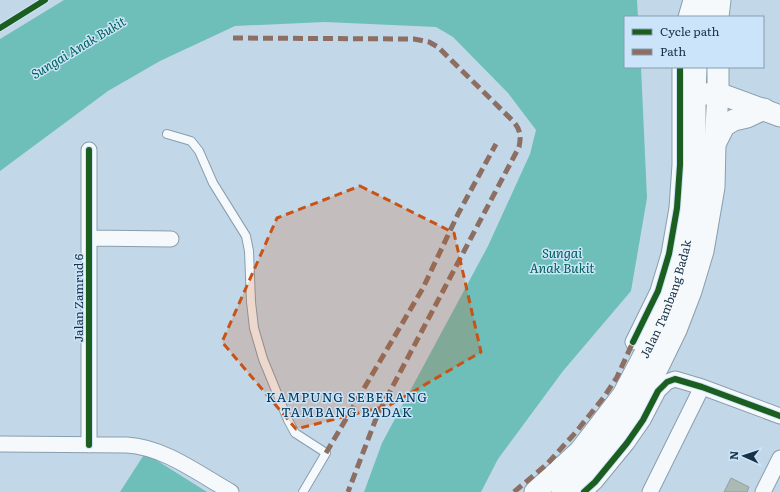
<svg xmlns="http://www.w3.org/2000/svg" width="780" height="492" font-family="Literata,serif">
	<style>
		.water { fill: #6ebfba }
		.building { fill: #abbab4; stroke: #93a19b }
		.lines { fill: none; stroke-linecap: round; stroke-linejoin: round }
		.lane-casing { stroke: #889eae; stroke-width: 10 }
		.street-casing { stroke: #889eae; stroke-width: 17 }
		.secondary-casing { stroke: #889eae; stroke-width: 23 }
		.lane { stroke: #f6f9fc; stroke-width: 8 }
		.street { stroke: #f6f9fc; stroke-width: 15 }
		.secondary { stroke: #f6f9fc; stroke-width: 21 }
		.quiet { stroke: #8d6e63; stroke-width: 5; stroke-dasharray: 10 5; stroke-linecap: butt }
		.cycleway-casing { stroke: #cbe4f9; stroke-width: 8 }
		.cycleway { stroke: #1b5e20; stroke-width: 6 }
		.marked { fill: #c95315; fill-opacity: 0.2; stroke: #c95315; stroke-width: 3; stroke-dasharray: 8 5; stroke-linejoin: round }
		.labels { text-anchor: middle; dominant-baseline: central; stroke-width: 3; stroke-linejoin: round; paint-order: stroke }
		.street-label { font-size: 12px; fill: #173246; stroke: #cbe4f9 }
		.water-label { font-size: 13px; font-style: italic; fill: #016158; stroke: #cbe4f9 }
		.neighbourhood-label { font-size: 13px; letter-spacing: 1px; fill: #003657; stroke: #cbe4f9 }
	</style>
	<rect width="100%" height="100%" fill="#c2d8e9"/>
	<!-- water -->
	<path class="water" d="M64,0H637L638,17H625V67H641L647,198L631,291L563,371L498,459L481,492H364L382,443L488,246L530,154L536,130L508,93L453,37L436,27L325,22L235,26L160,61L108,91L0,171V39Z
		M145,453L207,492H120Z"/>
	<!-- building -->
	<path class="building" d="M731,478L749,487L747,492H724Z"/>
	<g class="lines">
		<defs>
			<path id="lane" d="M167,134L191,141L199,151L213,183L246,236L249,251L251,302L254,328L263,359L288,420L295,433L326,453L303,492"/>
			<path id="street" d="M686,17L691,0
				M89,238L171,239
				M633,342L658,291L669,254L677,208L680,165V67
				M0,444L127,445C164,447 199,474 231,492
				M89,445V150
				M584,492L595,482L627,443L643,420L658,391L667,382L675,379L702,387L780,416
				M650,492L702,387
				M763,492L780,458"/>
			<g id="secondary">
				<path d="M699,17L702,0"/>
				<path d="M718,17L720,0"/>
				<path d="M705,94L718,93L780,116"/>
				<path d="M715,144L724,126L734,120L747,117L764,109"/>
				<path id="s1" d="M535,492L580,451L623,395L643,357L660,323L674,287L685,248L695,186V94L696,67"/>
				<path d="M562,492L589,466L613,437L635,407L659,365L676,330L691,291L703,251L714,187L715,144L718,93V67"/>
			</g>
		</defs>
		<!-- lane casing -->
		<use href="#lane" class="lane-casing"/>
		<!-- street casing -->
		<use href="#street" class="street-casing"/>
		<!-- secondary casing -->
		<use href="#secondary" class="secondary-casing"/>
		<!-- lane -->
		<use href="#lane" class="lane"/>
		<!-- street -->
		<use href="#street" class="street"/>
		<!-- secondary -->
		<use href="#secondary" class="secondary"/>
		<!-- quiet -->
		<path class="quiet" d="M233,38L414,39L429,42L438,47L514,122C521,131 521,137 519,147L377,416L348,492
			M326,453L423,288L458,214L496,144
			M514,492L547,464L576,432L604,397L617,377L633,342"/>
		<defs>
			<path id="cycleway" d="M0,28L45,0
				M633,342L658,291L669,254L677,208L680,165V67
				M89,445V150
				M584,492L595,482L627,443L643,420L658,391L667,382L675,379L702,387L780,416"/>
		</defs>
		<!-- cycleway casing -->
		<use href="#cycleway" class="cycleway-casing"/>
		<!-- cycleway -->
		<use href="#cycleway" class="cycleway"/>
	</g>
	<!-- marked area -->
	<path class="marked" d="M360,186L454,233L481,352L390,405L296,429L222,342L277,218Z"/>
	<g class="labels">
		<!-- street labels -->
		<g class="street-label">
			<text transform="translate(78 298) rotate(-90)">Jalan Zamrud 6</text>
			<text stroke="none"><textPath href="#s1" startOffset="237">Jalan Tambang Badak</textPath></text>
		</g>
		<!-- water labels -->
		<g class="water-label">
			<text transform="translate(78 47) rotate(-31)">Sungai Anak Bukit</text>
			<text x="562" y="252">Sungai<tspan x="562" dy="15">Anak Bukit</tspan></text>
		</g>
		<!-- neighbourhood labels -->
		<g class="neighbourhood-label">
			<text x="347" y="396">KAMPUNG SEBERANG<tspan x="347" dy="15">TAMBANG BADAK</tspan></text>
		</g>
	</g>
	<!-- legend -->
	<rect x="624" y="16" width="140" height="52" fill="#cbe4f9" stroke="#839db1"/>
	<rect x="632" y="29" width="20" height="6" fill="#1b5e20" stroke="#839db1"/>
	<text x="660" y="36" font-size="12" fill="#173246">Cycle path</text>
	<rect x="632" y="49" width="20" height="6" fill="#8d6e63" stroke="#839db1"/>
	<text x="660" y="56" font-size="12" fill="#173246">Path</text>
	<!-- north arrow -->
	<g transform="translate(744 456) rotate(273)" stroke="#cbe4f9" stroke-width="3" paint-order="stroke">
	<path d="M0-3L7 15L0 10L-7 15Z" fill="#173246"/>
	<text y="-6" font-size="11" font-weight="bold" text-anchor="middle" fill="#173246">N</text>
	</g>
</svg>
